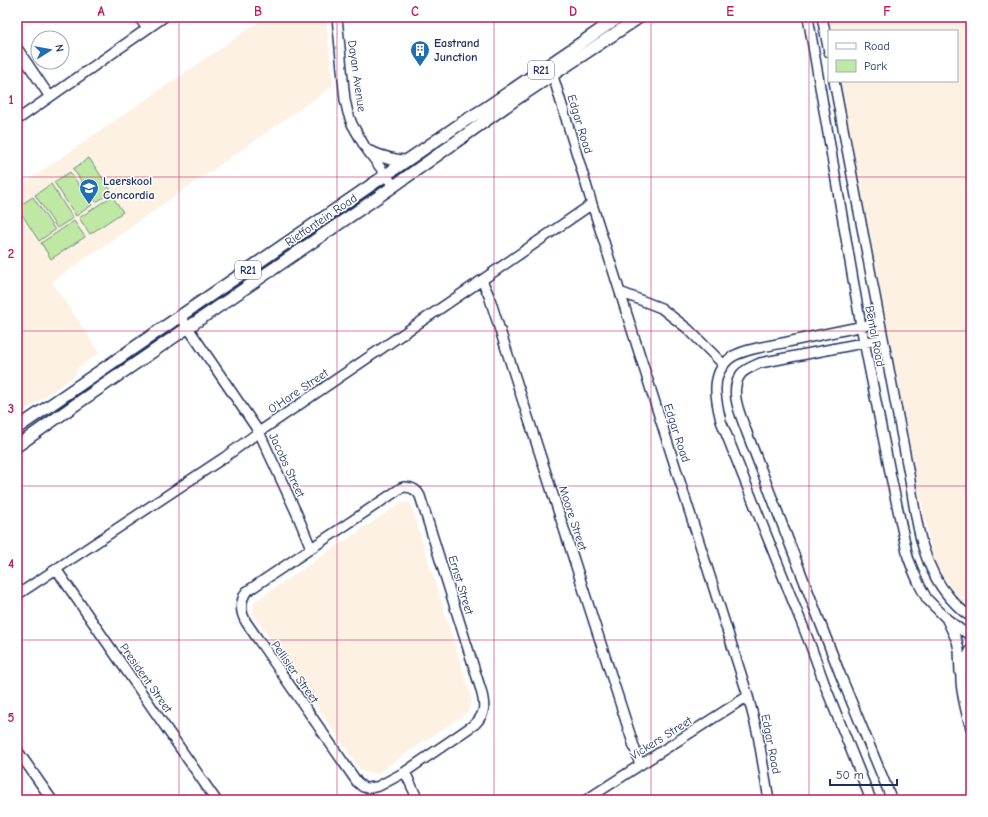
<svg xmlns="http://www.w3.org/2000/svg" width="988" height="817" font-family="'Comic Neue',sans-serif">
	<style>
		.built { fill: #fdf1e4 }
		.green { fill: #bee8a4; stroke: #6c8c81 }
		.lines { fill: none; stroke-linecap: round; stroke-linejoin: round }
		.minor-casing { stroke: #1b2f5e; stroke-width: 12 }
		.major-casing { stroke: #1b2f5e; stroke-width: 14 }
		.minor { stroke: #fff; stroke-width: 9 }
		.major { stroke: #fff; stroke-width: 11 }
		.grid { fill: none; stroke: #c2185b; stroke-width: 1; stroke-opacity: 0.55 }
		.labels { text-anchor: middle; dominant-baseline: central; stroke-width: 3; stroke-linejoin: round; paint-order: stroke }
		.shield { fill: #fff; stroke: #5f6d8e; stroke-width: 1 }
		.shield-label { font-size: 11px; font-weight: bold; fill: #1b2f5e }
		.poi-label { font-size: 12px; font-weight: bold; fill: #1b2f5e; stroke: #fff; text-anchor: start }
		.street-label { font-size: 12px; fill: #1b2f5e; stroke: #fff }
		.neatline { fill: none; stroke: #c2185b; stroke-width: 1.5 }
		.grid-label { font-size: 13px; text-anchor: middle; font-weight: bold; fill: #c2185b }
	</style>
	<rect width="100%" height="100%" fill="#fff"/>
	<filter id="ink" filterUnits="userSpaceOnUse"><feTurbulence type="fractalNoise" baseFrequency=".025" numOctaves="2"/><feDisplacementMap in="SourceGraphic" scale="8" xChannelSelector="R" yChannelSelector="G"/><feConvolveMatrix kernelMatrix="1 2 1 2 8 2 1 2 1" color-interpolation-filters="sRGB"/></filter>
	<g filter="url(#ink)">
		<!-- built -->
		<path class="built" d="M266,17H326L333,86L52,282L100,353L77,368L76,375L17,416V188Z
			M827,17H971V610L958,600L934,561L917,482L840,81H957V31H830Z
			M410,502L472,700L468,712L376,774L361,771L253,614L255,601L401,503Z"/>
		<!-- green -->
		<path class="green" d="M89,158L112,192L96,202L73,169Z
			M70,172L92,205L76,216L54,182Z
			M51,184L73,218L57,228L35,195Z
			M112,196L123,212L90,234L79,218Z
			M33,197L55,230L39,241L17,207Z
			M74,221L85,237L51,259L41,243Z"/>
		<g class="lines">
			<defs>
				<path id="minor" d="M139,17L147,29
					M337,17L345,100L348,113L352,124L365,147L394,186
					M808,17L861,326L891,477L908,557L913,570L920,586L927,599L947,619L961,630L971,635
					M822,17L829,52
					M17,48L50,97
					M553,76L592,204L748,696L758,735L769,800
					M834,81L909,474C916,517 920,564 950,598C956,605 963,612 971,617
					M17,120L164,17
					M482,280L489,296L640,765
					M620,292L661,308L688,329L724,365
					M180,316L259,432L297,514L311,548
					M883,339L760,363C754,366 745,369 741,374C728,391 741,416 747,433L840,674L892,800
					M404,487C411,487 417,490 420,496L481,690C485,705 486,713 475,724L405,772L379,786L375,787L367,788L363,787L357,782L246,622C240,612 240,602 246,592L401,488Z
					M56,569L216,800
					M17,595L225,457L259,432L482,280L592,204
					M947,620L957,641L959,650L960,673
					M971,649C967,657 963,667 961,676C960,687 967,717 971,728
					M17,750L52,800
					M405,772L418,800
					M586,800L640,765L748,696
					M871,800L826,688L810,644L721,421C716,401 710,376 728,360C738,350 768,346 783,343C815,336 847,329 880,323"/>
				<path id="major" d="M370,152C382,157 393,161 406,161
					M17,428L463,122L484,109L619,17
					M17,446L75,405L394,186L512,102L640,17"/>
			</defs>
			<!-- minor casing -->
			<use href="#minor" class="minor-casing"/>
			<!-- major casing -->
			<use href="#major" class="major-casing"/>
			<!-- minor -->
			<use href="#minor" class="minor"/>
			<!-- major -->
			<use href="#major" class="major"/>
		</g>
	</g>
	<!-- grid -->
	<path class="grid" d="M179,17V800M337,17V800M494,17V800M651,17V800M809,17V800M17,177H971M17,331H971M17,486H971M17,640H971"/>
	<!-- icons -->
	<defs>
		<symbol id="building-pin" viewBox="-11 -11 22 30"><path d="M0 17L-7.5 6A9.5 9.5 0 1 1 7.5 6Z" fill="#1f6fb2" stroke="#fff"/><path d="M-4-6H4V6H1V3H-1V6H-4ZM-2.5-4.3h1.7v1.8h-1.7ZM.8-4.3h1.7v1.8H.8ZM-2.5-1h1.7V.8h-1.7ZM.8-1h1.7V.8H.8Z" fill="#fff"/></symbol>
		<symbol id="school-pin" viewBox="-11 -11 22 30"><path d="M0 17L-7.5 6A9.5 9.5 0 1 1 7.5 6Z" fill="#1f6fb2" stroke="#fff"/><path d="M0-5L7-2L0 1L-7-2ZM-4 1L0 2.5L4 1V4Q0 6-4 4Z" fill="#fff"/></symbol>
	</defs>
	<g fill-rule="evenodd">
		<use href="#building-pin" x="409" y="39" width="22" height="30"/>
		<use href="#school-pin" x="78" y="177" width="22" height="30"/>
	</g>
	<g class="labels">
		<!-- shield labels -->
		<g class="shield">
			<rect x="528" y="61" width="26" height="18" rx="3"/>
			<rect x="235" y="261" width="26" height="18" rx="3"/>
		</g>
		<g class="shield-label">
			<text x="541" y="70">R21</text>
			<text x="248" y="270">R21</text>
		</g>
		<!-- poi labels -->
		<g class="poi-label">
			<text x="434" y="43">Eastrand<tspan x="434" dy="14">Junction</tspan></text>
			<text x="103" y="181">Laerskool<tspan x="103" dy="14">Concordia</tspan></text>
		</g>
		<!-- street labels -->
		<g class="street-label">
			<text transform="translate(357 76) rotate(82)">Dayan Avenue</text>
			<text transform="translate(580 124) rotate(73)">Edgar Road</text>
			<text transform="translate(321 220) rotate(-34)">Rietfontein Road</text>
			<text transform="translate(875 336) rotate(79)">Bental Road</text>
			<text transform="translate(298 391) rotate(-34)">O'Hare Street</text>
			<text transform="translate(677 433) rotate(72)">Edgar Road</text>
			<text transform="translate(287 465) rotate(65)">Jacobs Street</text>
			<text transform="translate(573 518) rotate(72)">Moore Street</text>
			<text transform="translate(461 585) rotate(73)">Ernst Street</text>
			<text transform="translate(295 672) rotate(55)">Pellisier Street</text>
			<text transform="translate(146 678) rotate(55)">President Street</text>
			<text transform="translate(661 738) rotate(-32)">Vickers Street</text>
			<text transform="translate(771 744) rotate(79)">Edgar Road</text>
		</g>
	</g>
	<!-- margin -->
	<rect width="988" height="817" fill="none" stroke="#fff" stroke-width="44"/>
	<!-- legend -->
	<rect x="828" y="30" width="130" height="52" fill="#ffffff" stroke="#a4acbf"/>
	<rect x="836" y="43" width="20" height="6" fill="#ffffff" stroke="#a4acbf"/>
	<text x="864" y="50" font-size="12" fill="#1b2f5e">Road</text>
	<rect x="836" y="60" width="20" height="12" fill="#bee8a4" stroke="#a4acbf"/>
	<text x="864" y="70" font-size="12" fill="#1b2f5e">Park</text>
	<!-- north arrow -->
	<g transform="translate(50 50) rotate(79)"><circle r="19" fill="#ffffff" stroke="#a4acbf"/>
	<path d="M0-3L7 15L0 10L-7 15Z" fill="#1f6fb2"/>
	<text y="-6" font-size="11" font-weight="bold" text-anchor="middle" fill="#1b2f5e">N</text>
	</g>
	<!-- scale -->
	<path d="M830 779v6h67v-6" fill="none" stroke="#1b2f5e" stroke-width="2"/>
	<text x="836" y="779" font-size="12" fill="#1b2f5e" stroke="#ffffff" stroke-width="3" paint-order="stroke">50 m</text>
	<rect x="22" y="22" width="944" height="773" class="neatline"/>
	<g class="grid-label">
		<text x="101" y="16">A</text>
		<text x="258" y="16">B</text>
		<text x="415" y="16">C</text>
		<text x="573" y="16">D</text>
		<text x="730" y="16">E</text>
		<text x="887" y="16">F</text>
		<text x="11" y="104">1</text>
		<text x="11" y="258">2</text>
		<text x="11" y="413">3</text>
		<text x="11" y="568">4</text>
		<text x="11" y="722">5</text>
	</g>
</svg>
